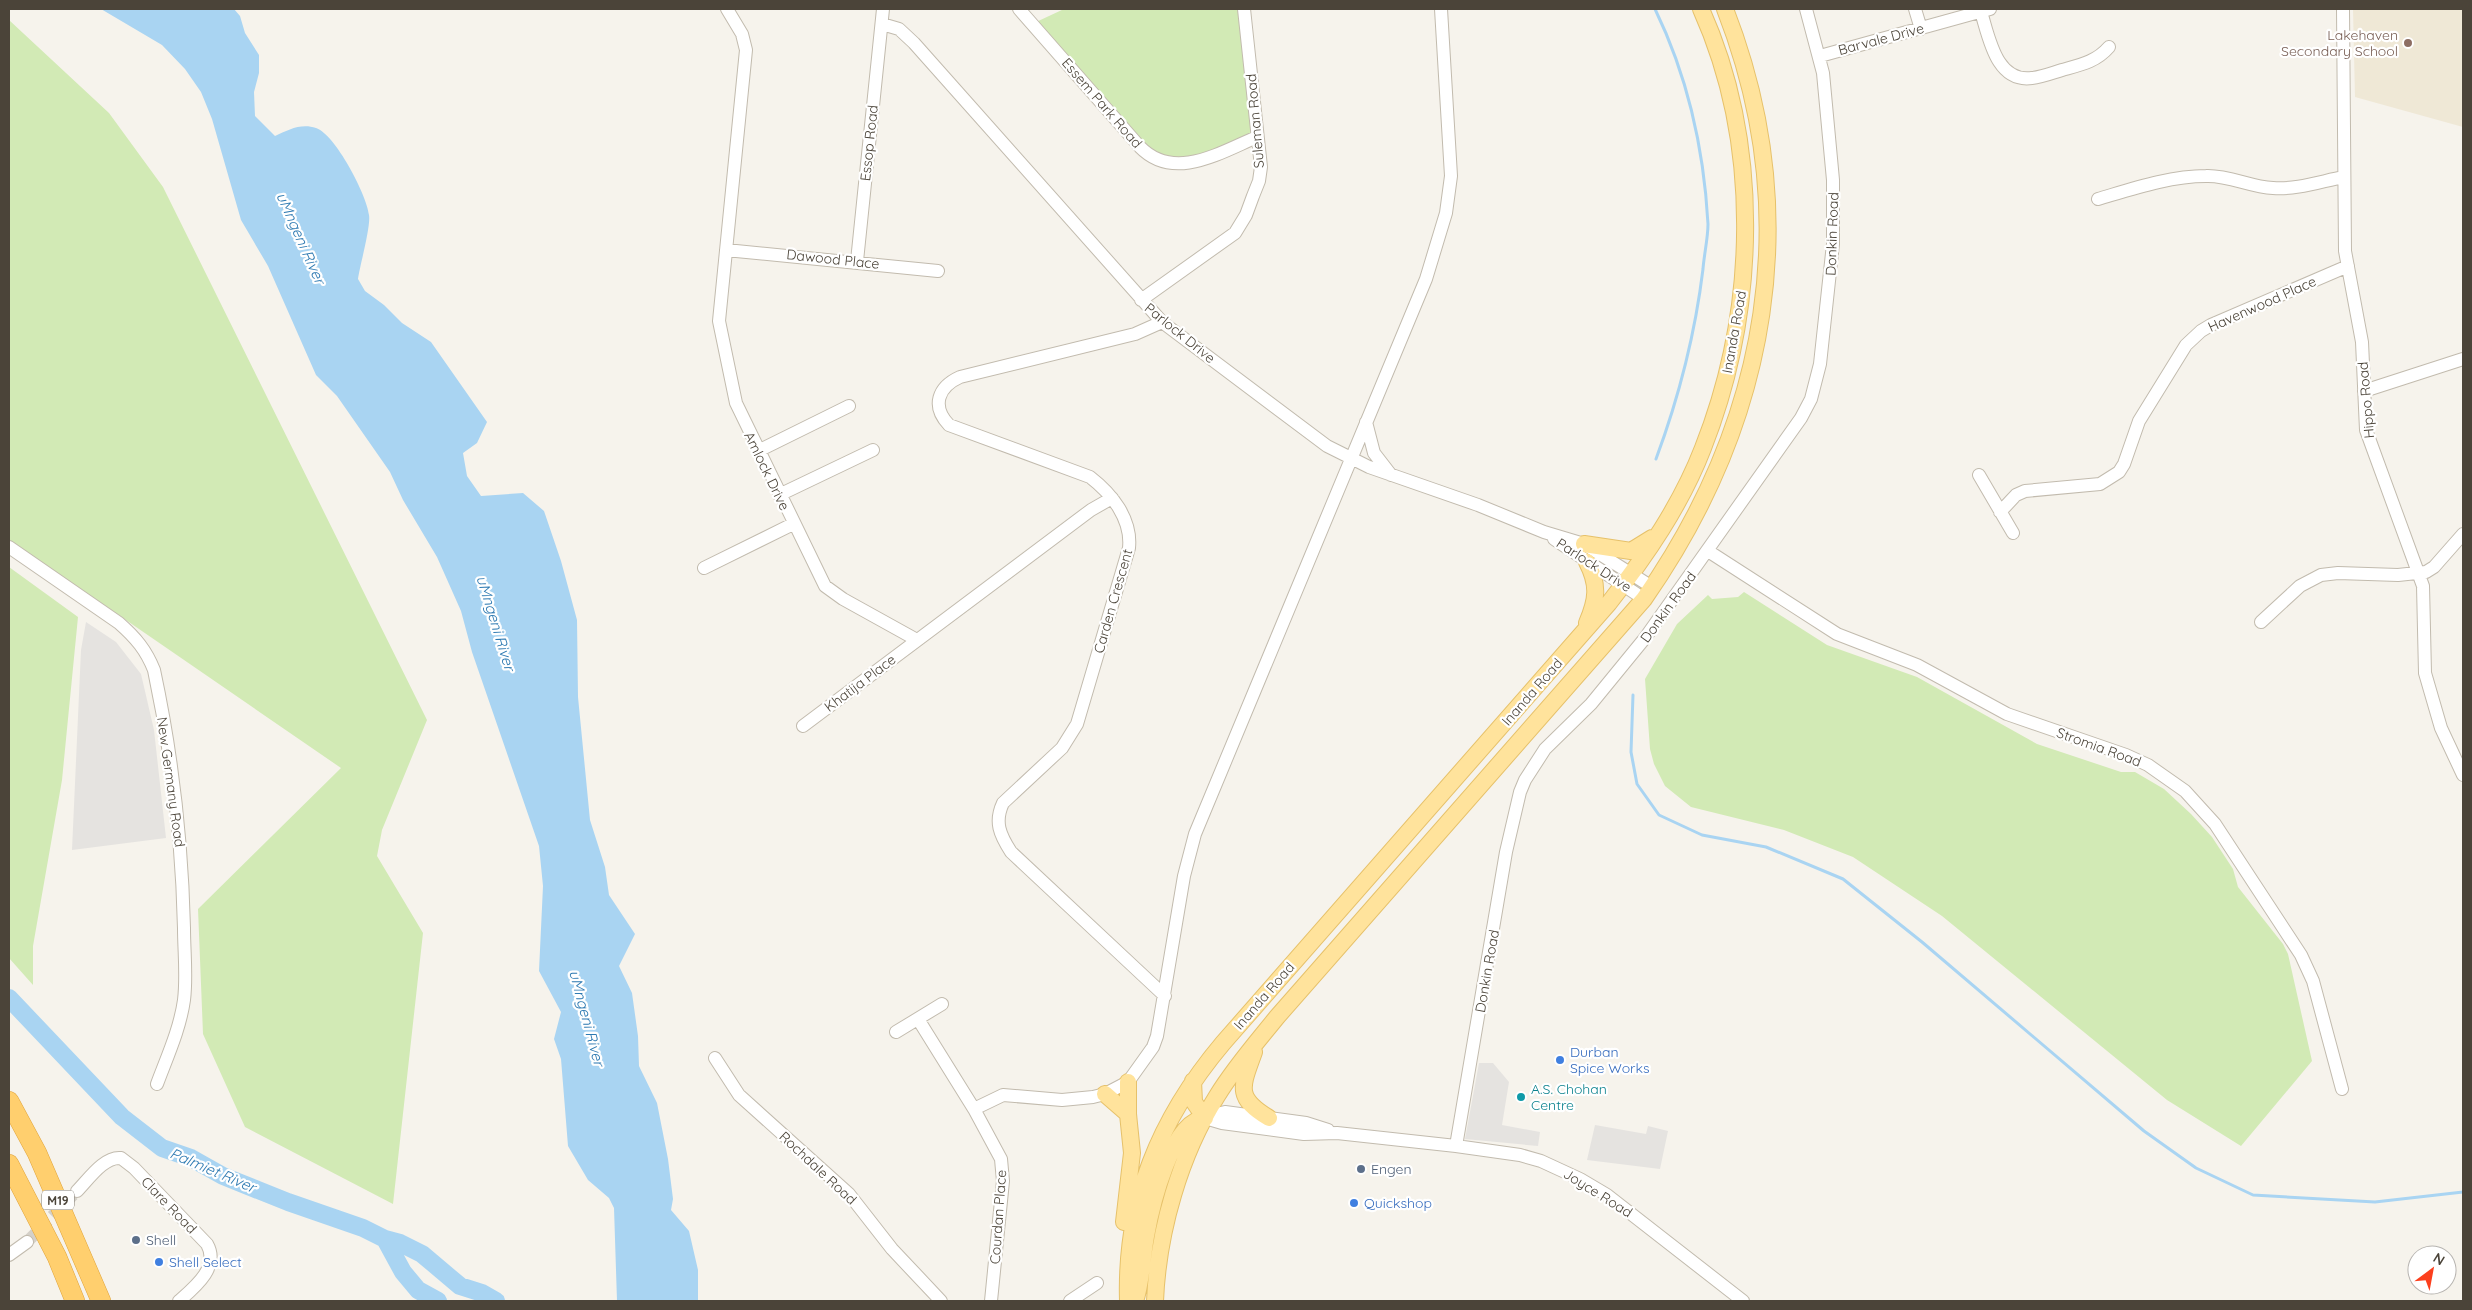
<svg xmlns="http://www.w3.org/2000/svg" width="2472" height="1310" font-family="Quicksand,sans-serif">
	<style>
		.education { fill: #efe8d6 }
		.green { fill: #d2eab5 }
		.parking { fill: #e5e3e0 }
		.water { fill: #a9d4f2 }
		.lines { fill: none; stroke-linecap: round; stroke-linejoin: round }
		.stream { stroke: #a9d4f2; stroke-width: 3 }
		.river { stroke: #a9d4f2; stroke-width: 18 }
		.minor-tunnel { stroke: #d4d0c8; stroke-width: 12; stroke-dasharray: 12 6; stroke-linecap: butt }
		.minor-casing { stroke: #c2bbae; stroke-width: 14 }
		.major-casing { stroke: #e6c16a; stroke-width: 18 }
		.highway-casing { stroke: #e0a43c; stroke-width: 20 }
		.minor { stroke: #fff; stroke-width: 12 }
		.major { stroke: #ffe39c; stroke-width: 16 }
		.highway { stroke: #ffcf6e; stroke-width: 19 }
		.education-dot { fill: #8d6e63; stroke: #fff; stroke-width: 2 }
		.shop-dot { fill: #3f7fe0; stroke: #fff; stroke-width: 2 }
		.culture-dot { fill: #0f9aa8; stroke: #fff; stroke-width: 2 }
		.service-dot { fill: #5c6f8a; stroke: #fff; stroke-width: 2 }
		.labels { text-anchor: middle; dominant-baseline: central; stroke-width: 4.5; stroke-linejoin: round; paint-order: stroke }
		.shield { fill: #fff; stroke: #817c74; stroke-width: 1 }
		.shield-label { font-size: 12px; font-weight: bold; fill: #4b4439 }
		.education-label { font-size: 14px; fill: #785e54; stroke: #fff; text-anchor: end }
		.street-label { font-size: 14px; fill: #4b4439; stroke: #fff }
		.shop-label { font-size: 14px; fill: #366cbe; stroke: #fff; text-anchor: start }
		.culture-label { font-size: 14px; fill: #0d838f; stroke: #fff; text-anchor: start }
		.service-label { font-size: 14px; fill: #4e5e75; stroke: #fff; text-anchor: start }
		.water-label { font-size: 15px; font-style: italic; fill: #2e7ab2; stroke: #fff }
	</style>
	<rect width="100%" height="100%" fill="#f6f3ec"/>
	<!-- education -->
	<path class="education" d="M2353,9H2463V127L2355,97Z"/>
	<!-- green -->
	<path class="green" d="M1064,9H1243L1256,136L1189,159L1154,156L1034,23Z
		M9,20L109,113L163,187L427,720L382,830L377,856L423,933L393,1204L245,1127L203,1034L198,909L341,768L14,543L9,549Z
		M9,567L78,617L62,780L33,946V985L9,958Z
		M1744,592L1827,645L1917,677L2037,744L2121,772H2135L2164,789L2191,814L2212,837L2233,869L2238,887L2283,944L2288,954L2312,1061L2241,1146L2167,1100L1942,916L1853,857L1784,830L1691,807L1665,786L1654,764L1650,749L1645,679L1677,624L1708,595L1712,599L1738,597Z"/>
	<!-- parking -->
	<path class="parking" d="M86,622L116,642L141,674L154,730L166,838L72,850L81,650Z
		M1479,1063H1493L1509,1082L1502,1125L1540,1132L1538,1146L1465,1139Z
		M1595,1125L1646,1134L1648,1126L1668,1131L1660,1169L1587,1160Z"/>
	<!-- water -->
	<path class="water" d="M101,9H234L240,16L245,33L259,55V73L254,92L255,116L275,136C288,130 301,123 316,128C335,134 367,195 369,215C371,226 360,265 358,279L365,291L384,305L402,323L431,342L487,422L477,443L463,453L467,476L481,496L523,493L544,511L561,561L577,620L578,697L590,820L605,867L609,895L635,934L619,966L632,993L638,1036L639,1066L657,1103L668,1159L673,1199L671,1210L689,1231L698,1270V1301H617L614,1208L609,1198L588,1180L568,1146L561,1059L554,1039L561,1012L539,971L543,886L539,846L472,652L461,611L437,557L403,500L390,472L337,396L316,375L268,266L241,220L212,119L201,92L185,69L162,45Z"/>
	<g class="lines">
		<!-- stream -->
		<path class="stream" d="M1655,9C1687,75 1704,150 1708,224C1708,238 1704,255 1703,269C1695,335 1679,397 1656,459
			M1633,695L1631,752L1637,784L1659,815L1702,835L1766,847L1843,879L1922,942L2144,1131L2196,1168L2253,1195L2375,1202L2463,1192"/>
		<!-- river -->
		<path class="river" d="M9,998L122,1117L162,1148L191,1158L223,1176L288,1202L363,1228L385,1239L403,1272L418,1290L438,1301
			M385,1239L400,1243L422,1254L460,1286L482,1293L496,1301"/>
		<!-- minor-tunnel -->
		<path class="minor-tunnel" d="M27,1242L77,1191"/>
		<defs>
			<path id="minor" d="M727,9L742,34L746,50L719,321L736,403L825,586L843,599L917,640
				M1019,9L1140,147C1174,182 1221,152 1257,137
				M1915,9L1921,29
				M2343,9L2345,251L2362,342L2366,430L2423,586L2425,673L2441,728L2463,775
				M1981,12C1989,37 1996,83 2032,78C2042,77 2052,73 2062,70C2080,65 2096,62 2109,47
				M882,24L899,29L914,43L1162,322L1327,446L1369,467L1478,505L1544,532L1584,544L1652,587
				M1820,56L1990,9
				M2098,199C2132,189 2170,176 2206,176C2229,175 2250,187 2273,188C2296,190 2322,181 2344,177
				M726,250L938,271
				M857,261L883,9
				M1141,300L1235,233L1246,215L1253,196L1259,181L1261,167L1244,9
				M1162,322L1135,334L960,377C938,387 931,406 949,425L1090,477C1112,494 1132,519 1129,548L1077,724L1062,748L1003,803C994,822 1000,835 1011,852L1165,996
				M2364,391L2463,359
				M1366,422L1374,453L1391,475
				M758,451L849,406
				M1979,475L2013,533
				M779,495L873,450
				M2000,512L2016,495L2025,491L2100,484L2119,472L2124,464L2139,421L2186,345L2201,331L2211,325L2348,266
				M1554,539L1644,599
				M9,547L119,623C136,638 146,650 154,670C172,754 182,842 184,928C184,952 187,976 184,1000C180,1029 167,1057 157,1084
				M1708,551L1837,634L1917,665L2007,714L2126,755L2148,765L2185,791L2215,824L2301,955L2313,981L2342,1089
				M704,568L793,524
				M2261,622L2300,586L2321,575L2338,573L2398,575L2426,572L2434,567L2463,534
				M803,726L1091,510L1112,498
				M918,1019L974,1109L1001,1159L1003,1181L991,1301
				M896,1032L942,1004
				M715,1058L739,1095L849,1194L892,1249L941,1301
				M974,1109L1003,1095L1062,1100L1093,1097L1105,1094L1128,1082L1153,1047L1157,1036L1184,876L1195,834L1426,279L1446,213L1451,176L1441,9
				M1205,1117L1225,1112L1306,1123L1328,1130
				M1205,1118L1222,1123L1304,1134L1337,1133L1456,1146L1520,1155L1541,1161L1580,1179L1607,1195L1743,1301
				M1456,1146L1506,852L1520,792L1525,780L1545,749L1591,704L1645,638L1801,418L1811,399L1820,364L1833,244V180L1823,73L1806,9
				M77,1191C88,1180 104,1156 121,1158L134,1168L207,1244C220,1267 195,1287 179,1301
				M9,1255L27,1242
				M1070,1301L1097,1283"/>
			<path id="major" d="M1584,544L1631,551L1652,538
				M1587,562C1599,585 1597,600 1587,623
				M1254,1052C1242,1086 1234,1097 1269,1118
				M1193,1081L1194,1102L1205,1118
				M1105,1094L1128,1114
				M1124,1222L1132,1153L1128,1114V1082
				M1128,1301C1125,1201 1159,1119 1223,1043L1609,603C1646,556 1681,505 1703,448C1757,311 1762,145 1701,9
				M1135,1301C1142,1281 1142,1258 1146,1236C1151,1207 1171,1121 1205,1118
				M1155,1301C1158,1231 1180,1155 1217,1096C1234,1068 1256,1043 1277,1017L1644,599C1769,420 1805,214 1725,9"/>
			<path id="highway" d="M9,1101L37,1153L101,1301
				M9,1164L57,1257L75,1301"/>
		</defs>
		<!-- minor casing -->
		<use href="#minor" class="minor-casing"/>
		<!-- major casing -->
		<use href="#major" class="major-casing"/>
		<!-- highway casing -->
		<use href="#highway" class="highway-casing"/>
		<!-- minor -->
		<use href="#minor" class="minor"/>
		<!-- major -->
		<use href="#major" class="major"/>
		<!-- highway -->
		<use href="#highway" class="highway"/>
	</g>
	<!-- markers -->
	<circle class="education-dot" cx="2408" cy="43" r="5"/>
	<g class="shop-dot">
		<circle cx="1560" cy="1060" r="5"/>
		<circle cx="1354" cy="1203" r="5"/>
		<circle cx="159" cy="1262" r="5"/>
	</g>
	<circle class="culture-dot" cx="1521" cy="1097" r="5"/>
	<g class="service-dot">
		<circle cx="1361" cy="1169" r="5"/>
		<circle cx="136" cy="1240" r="5"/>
	</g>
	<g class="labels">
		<!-- shield labels -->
		<rect class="shield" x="42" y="1190.5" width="32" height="19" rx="4"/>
		<g class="shield-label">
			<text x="58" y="1200">M19</text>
		</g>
		<!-- education labels -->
		<g class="education-label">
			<text x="2398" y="35">Lakehaven<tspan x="2398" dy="16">Secondary School</tspan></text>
		</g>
		<!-- street labels -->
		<g class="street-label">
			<text transform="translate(1881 39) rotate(-15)">Barvale Drive</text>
			<text transform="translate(1102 103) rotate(49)">Essem Park Road</text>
			<text transform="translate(1255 121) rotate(-95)">Suleman Road</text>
			<text transform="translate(869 143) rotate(-84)">Essop Road</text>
			<text transform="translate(1832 234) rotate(-88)">Donkin Road</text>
			<text transform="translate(833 259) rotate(6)">Dawood Place</text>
			<text transform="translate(2262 304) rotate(-24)">Havenwood Place</text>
			<text transform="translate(1734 332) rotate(-80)">Inanda Road</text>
			<text transform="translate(1180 333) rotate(39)">Parlock Drive</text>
			<text transform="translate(2366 400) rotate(-95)">Hippo Road</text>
			<text transform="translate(767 471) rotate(64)">Amlock Drive</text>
			<text transform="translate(1594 565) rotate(33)">Parlock Drive</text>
			<text transform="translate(1113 601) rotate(-74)">Carden Crescent</text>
			<text transform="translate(1668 607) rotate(-54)">Donkin Road</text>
			<text transform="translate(860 683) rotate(-37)">Khatija Place</text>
			<text transform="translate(1532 692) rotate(-49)">Inanda Road</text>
			<text transform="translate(2099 747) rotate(20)">Stromia Road</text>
			<text transform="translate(171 782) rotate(82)">New Germany Road</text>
			<text transform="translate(1487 971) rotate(-80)">Donkin Road</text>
			<text transform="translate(1264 996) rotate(-49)">Inanda Road</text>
			<text transform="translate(818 1168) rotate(43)">Rochdale Road</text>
			<text transform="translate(1598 1193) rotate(32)">Joyce Road</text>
			<text transform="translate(169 1205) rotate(46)">Clare Road</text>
			<text transform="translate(998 1217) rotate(-86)">Courdan Place</text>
		</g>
		<!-- shop labels -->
		<g class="shop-label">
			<text x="1570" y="1052">Durban<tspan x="1570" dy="16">Spice Works</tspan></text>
			<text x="1364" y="1203">Quickshop</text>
			<text x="169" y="1262">Shell Select</text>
		</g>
		<!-- culture labels -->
		<g class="culture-label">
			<text x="1531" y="1089">A.S. Chohan<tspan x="1531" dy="16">Centre</tspan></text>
		</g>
		<!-- service labels -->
		<g class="service-label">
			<text x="1371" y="1169">Engen</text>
			<text x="146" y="1240">Shell</text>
		</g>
		<!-- water labels -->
		<g class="water-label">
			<text transform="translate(301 238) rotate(66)">uMngeni River</text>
			<text transform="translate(496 623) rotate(73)">uMngeni River</text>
			<text transform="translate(587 1018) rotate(75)">uMngeni River</text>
			<text transform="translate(213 1170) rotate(23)">Palmiet River</text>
		</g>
	</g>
	<!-- border -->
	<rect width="2472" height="1310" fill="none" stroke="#4b4439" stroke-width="20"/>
	<!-- north arrow -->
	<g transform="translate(2432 1270) rotate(32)"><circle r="24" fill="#ffffff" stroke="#b7b4b0"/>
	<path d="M0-4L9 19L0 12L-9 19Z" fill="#fc3f1d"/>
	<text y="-8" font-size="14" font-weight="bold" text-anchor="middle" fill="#4b4439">N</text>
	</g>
</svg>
